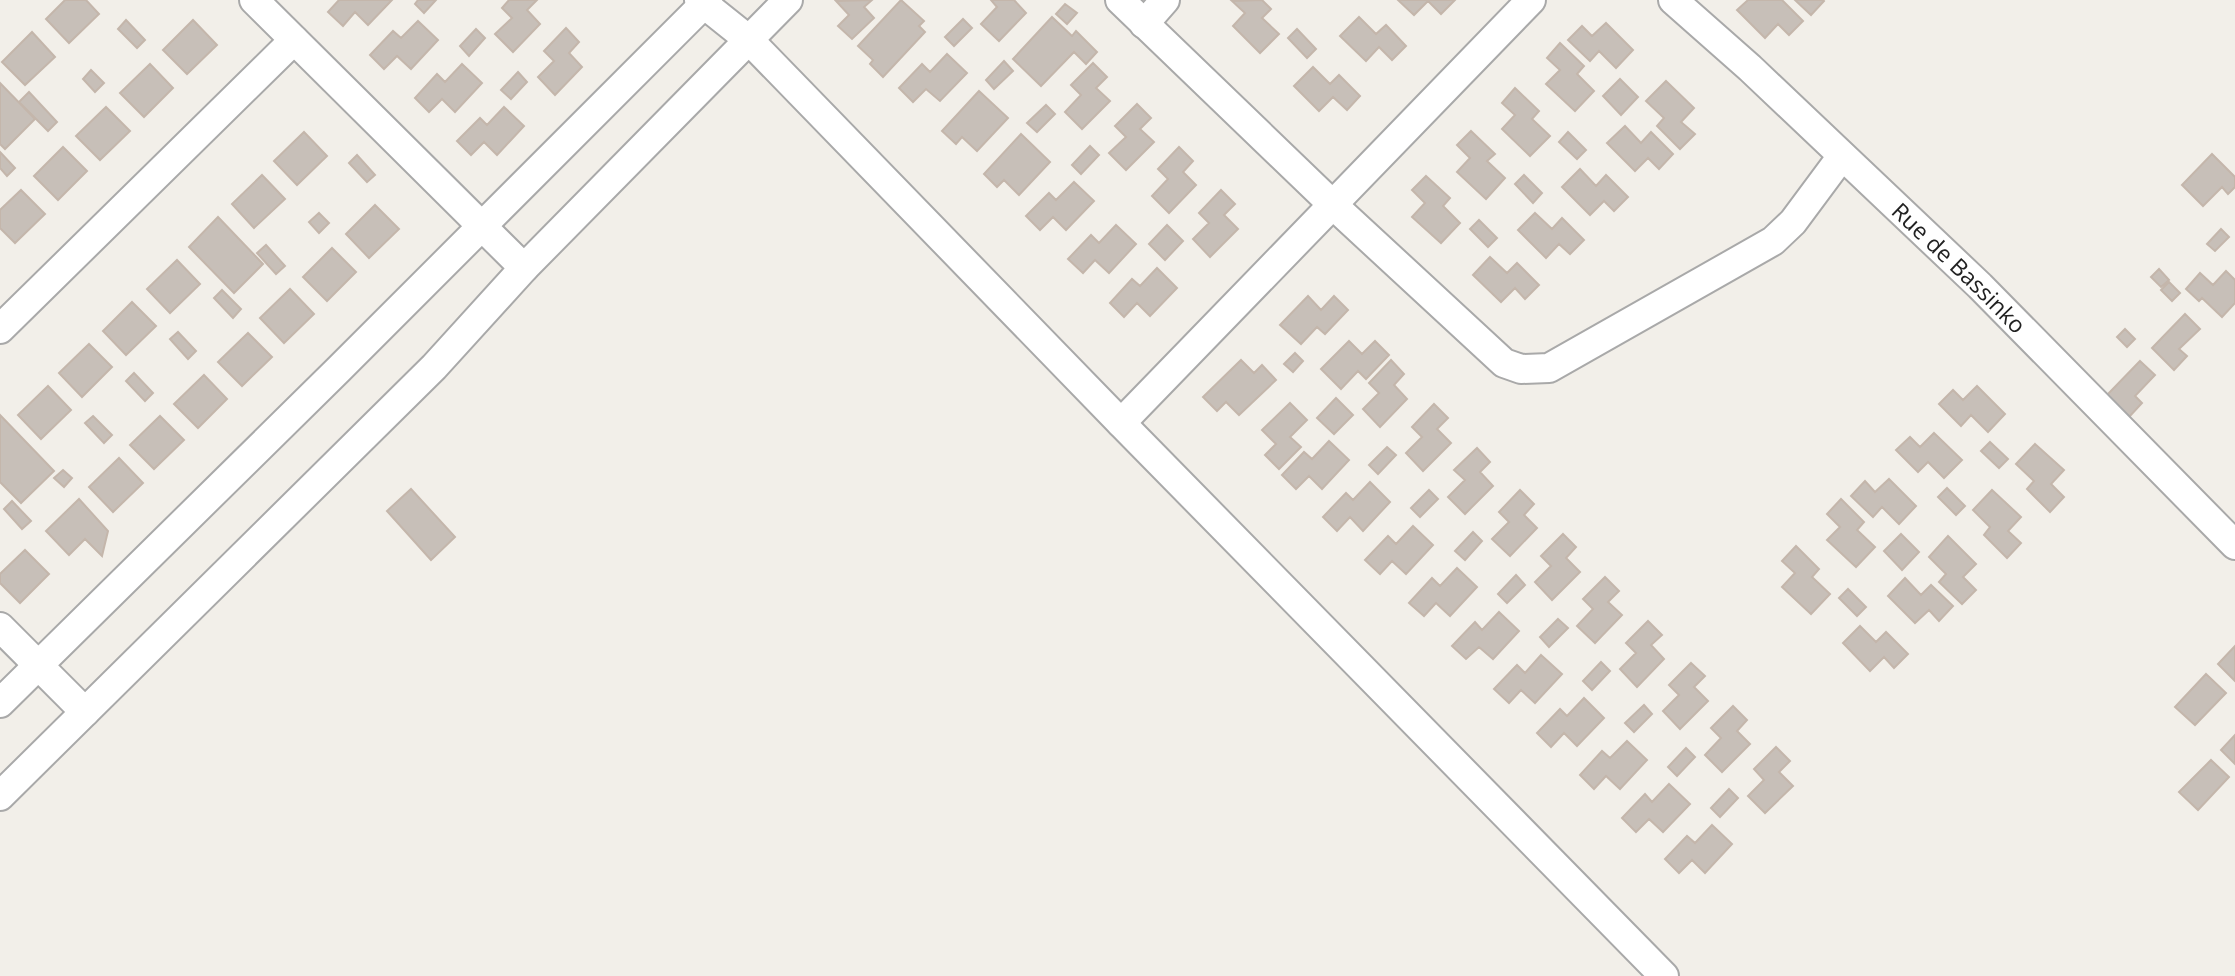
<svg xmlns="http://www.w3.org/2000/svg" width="2235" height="976" font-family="'Open Sans',sans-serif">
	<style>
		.building { fill: #c7bfb8; stroke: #c4b6ab; stroke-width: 2 }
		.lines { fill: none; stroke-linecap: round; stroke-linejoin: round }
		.minor-casing { stroke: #a9a9a9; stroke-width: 32 }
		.minor { stroke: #fff; stroke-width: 28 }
		.labels { text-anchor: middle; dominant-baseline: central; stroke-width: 6; stroke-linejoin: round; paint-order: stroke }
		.street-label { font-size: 23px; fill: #222; stroke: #fff }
	</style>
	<rect width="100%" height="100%" fill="#f2efe9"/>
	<!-- building -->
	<path class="building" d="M65,0H86L99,14L69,43L46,19Z
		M339,0H392L368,25L355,12L343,26L328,12Z
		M418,0H436L424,13L415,4Z
		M509,0H537L527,10L540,24L513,52L495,34L512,18L502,8Z
		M872,0L864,7L874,18L852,39L838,26L849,15L836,1Z
		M901,0L924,21L919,26L925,32L883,77L870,64L873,60L858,46Z
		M991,0H1014L1026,13L999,41L981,24L997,7Z
		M1262,0L1271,9L1262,18L1279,34L1260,53L1233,26L1245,13L1232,1Z
		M1398,0H1455L1441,14L1428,1L1414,15Z
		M1748,0H1782L1803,21L1789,35L1778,24L1765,38L1737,10Z
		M1795,0H1823L1824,1L1811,15Z
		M1065,4L1077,13L1067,24L1056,14Z
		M1052,17L1072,36L1076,31L1097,52L1086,64L1074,52L1041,86L1013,59Z
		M1359,17L1376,34L1386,25L1406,46L1392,60L1379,47L1366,61L1340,36Z
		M963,19L972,28L954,46L945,37Z
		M126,20L145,40L137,48L118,29Z
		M193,20L217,45L187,74L163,50Z
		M418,21L438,40L411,69L397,56L384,69L370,55L393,31L401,38Z
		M1606,23L1633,50L1616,68L1599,51L1590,61L1568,40L1582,26L1592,36Z
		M566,28L579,42L569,53L582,67L555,95L538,77L554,61L544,51Z
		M476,29L485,38L469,56L460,46Z
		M1297,29L1316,49L1307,58L1288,38Z
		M32,32L55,57L25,85L2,62Z
		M1560,43L1584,66L1577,74L1594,91L1575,111L1546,84L1560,70L1547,58Z
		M947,54L967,73L940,101L926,89L913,102L899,88L922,64L930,72Z
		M1004,61L1013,71L994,89L986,80Z
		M1093,63L1107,77L1096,88L1110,101L1082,129L1065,112L1081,95L1071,85Z
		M150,64L173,88L144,117L120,93Z
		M462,64L482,83L455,112L442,99L429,112L415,98L437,74L445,82Z
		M1313,67L1330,84L1339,75L1360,96L1347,110L1333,97L1319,111L1294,86Z
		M91,70L104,83L95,92L83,79Z
		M518,72L527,82L511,99L501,90Z
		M1620,79L1638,97L1621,115L1603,96Z
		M1666,81L1694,108L1681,122L1695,134L1680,149L1657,126L1664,118L1646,101Z
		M0,83L35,119L5,149L0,144Z
		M1515,88L1539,111L1532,119L1550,136L1530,156L1502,129L1515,115L1502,103Z
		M979,91L1008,118L977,151L962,137L956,144L942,131Z
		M29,92L57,122L48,131L19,102Z
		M1137,104L1151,118L1140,129L1154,142L1126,170L1109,153L1126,137L1115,126Z
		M1046,105L1055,114L1037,132L1027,123Z
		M106,107L130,131L100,160L76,136Z
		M504,107L524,126L497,155L484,142L471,155L457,141L480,118L487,125Z
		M1625,126L1641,143L1651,132L1673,154L1659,169L1648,158L1635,171L1607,143Z
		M1471,131L1495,154L1487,161L1505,178L1486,199L1457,172L1470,158L1457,145Z
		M304,132L327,156L297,185L274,161Z
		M1568,132L1586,150L1577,159L1559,142Z
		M1021,134L1050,162L1019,195L1004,180L997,187L984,174Z
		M1090,146L1099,155L1081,174L1072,165Z
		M63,147L87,171L58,200L34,176Z
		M1179,147L1193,161L1183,172L1196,185L1169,213L1152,196L1168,179L1158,169Z
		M0,152L15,168L7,176L0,168Z
		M2212,154L2235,177V187L2228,194L2222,187L2203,206L2182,185Z
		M357,155L375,175L367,182L349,163Z
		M1580,169L1596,186L1606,175L1628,197L1614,211L1604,201L1590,215L1562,187Z
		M262,175L285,199L254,228L232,204Z
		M1524,175L1542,193L1533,203L1515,184Z
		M1426,176L1450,198L1443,206L1460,223L1441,243L1412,217L1425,203L1412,190Z
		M1074,182L1094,201L1066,230L1053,217L1040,230L1026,216L1049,193L1056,200Z
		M21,190L45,214L15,243L0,228V210Z
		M1221,190L1235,204L1224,215L1238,229L1210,257L1193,239L1209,223L1199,213Z
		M375,205L399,229L369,258L346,234Z
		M319,213L329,223L319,233L309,222Z
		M1535,213L1552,229L1562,218L1584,240L1570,254L1559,244L1546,258L1518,230Z
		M218,217L263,264L234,293L189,247Z
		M1479,220L1497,238L1488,247L1470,229Z
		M1116,225L1136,244L1109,273L1095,260L1083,273L1068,259L1091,235L1099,243Z
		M1167,225L1183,241L1165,260L1149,244Z
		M2221,229L2229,237L2215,251L2207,244Z
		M266,245L285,266L276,274L257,253Z
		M332,248L356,272L327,301L303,277Z
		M1490,257L1507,273L1517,263L1539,285L1525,299L1515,288L1501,302L1473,275Z
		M177,260L200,284L170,313L147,289Z
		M1157,268L1177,288L1150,316L1137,303L1124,317L1110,303L1132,279L1140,286Z
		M2159,269L2169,280L2161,287L2151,277Z
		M2226,271L2235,280V303L2222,317L2202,298L2199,301L2186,289L2200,273L2213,285Z
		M2169,282L2180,293L2172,301L2161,290Z
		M290,289L314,314L284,343L260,318Z
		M222,290L241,309L233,318L214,298Z
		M1308,296L1321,310L1334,296L1348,310L1325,334L1317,327L1301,344L1280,325Z
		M132,302L156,326L126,355L103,331Z
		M2185,314L2200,329L2179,349L2187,356L2174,370L2152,348Z
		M2125,329L2135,339L2127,347L2117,337Z
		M178,332L196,351L188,359L170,339Z
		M248,333L272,357L242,386L218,362Z
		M1349,341L1362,354L1375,341L1389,355L1366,379L1358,371L1341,389L1321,369Z
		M89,344L112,367L82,397L59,373Z
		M1295,353L1303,361L1293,372L1284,364Z
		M1241,360L1254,373L1262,365L1276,380L1239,415L1226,402L1217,411L1203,397Z
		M1391,360L1404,374L1394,385L1407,399L1380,427L1363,409L1379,393L1369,383Z
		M2140,361L2155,375L2135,396L2142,403L2129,417L2107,395Z
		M134,373L153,393L145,401L126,381Z
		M204,375L227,399L198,428L174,404Z
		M48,386L71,410L41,439L18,415Z
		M1977,386L2005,414L1988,432L1971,415L1961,426L1939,404L1953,390L1963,400Z
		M1336,398L1353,415L1334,434L1317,418Z
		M1290,403L1307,420L1290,437L1301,447L1279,469L1265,455L1276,444L1262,430Z
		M1434,404L1448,418L1437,429L1451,443L1423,471L1406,453L1422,437L1412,427Z
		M0,415L54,471L21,503L0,482Z
		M93,416L112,435L104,443L85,423Z
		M160,416L184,440L154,469L130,445Z
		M1934,433L1962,460L1944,478L1928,462L1918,472L1896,450L1910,437L1920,447Z
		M1329,441L1349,460L1322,489L1309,476L1296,489L1282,475L1304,452L1312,459Z
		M1990,442L2008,459L1999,468L1981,451Z
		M2035,444L2064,470L2051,484L2064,497L2050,512L2027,489L2034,481L2016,464Z
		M1387,447L1396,455L1378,474L1369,465Z
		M1477,448L1490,462L1480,472L1493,486L1465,514L1448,497L1465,480L1454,470Z
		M119,458L143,483L113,512L89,487Z
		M63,470L72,478L64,487L54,478Z
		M1889,479L1916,506L1899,524L1882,507L1873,517L1851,496L1865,481L1875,492Z
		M1370,482L1390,502L1363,531L1350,517L1337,531L1323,517L1346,493L1353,500Z
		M1947,488L1965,506L1956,515L1938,497Z
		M411,489L455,537L431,560L387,511Z
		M1429,490L1438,499L1420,517L1411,508Z
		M1520,490L1534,504L1524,515L1537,528L1510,556L1492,539L1509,522L1499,512Z
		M1992,490L2021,517L2008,531L2021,543L2007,558L1984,535L1990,527L1973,510Z
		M79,499L108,531L102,556L85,539L69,555L46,531Z
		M1841,499L1864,522L1857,530L1875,547L1856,567L1827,540L1840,527L1827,514Z
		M12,501L31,521L22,529L4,509Z
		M1413,526L1433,545L1406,574L1392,561L1380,574L1365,560L1388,536L1396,544Z
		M1473,532L1482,541L1465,560L1455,551Z
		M1563,534L1576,547L1566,558L1580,572L1552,600L1535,582L1551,566L1541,556Z
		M1901,534L1919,552L1902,570L1884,551Z
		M1948,536L1976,564L1963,577L1976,590L1962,604L1939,582L1946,574L1929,557Z
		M1796,546L1819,569L1812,577L1830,594L1811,614L1782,587L1795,573L1782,561Z
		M25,550L49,574L20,603L0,583V574Z
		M1457,568L1477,587L1450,616L1436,603L1424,616L1409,603L1432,578L1440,586Z
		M1516,575L1525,585L1507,603L1498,594Z
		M1605,577L1619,591L1608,602L1622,615L1595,643L1577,626L1593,609L1583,599Z
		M1905,578L1921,595L1931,585L1953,606L1939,621L1929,610L1915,623L1888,596Z
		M1848,589L1866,607L1857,616L1839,598Z
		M1499,612L1519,631L1493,659L1479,647L1466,659L1452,646L1475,622L1482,630Z
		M1558,619L1568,628L1549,647L1540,637Z
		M1648,621L1662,635L1651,645L1664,659L1637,687L1620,669L1636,653L1626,643Z
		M1860,626L1876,642L1886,632L1908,654L1894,668L1884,657L1870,671L1843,643Z
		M2235,646V681L2218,664Z
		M1541,655L1562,674L1535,703L1521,690L1509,703L1494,689L1517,665L1525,673Z
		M1601,662L1610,671L1592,690L1583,681Z
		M1691,663L1705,676L1694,687L1708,701L1680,729L1663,711L1679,695L1669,685Z
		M2206,674L2226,693L2195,725L2175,707Z
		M1584,698L1604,718L1577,746L1564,733L1551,747L1537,733L1560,709L1567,716Z
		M1644,705L1652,714L1634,732L1625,723Z
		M1733,706L1747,720L1737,731L1750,744L1722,772L1705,755L1721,738L1711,728Z
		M2235,735V764L2221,750Z
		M1627,741L1647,760L1620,789L1606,776L1594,789L1580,775L1602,751L1610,758Z
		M1776,747L1790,761L1779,772L1793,786L1765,813L1748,796L1764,780L1754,769Z
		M1686,748L1695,757L1677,776L1668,767Z
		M2211,760L2229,777L2198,810L2179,792Z
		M1669,784L1690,804L1663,832L1649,819L1636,832L1622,818L1645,794L1652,802Z
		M1729,789L1738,798L1720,817L1711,808Z
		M1712,825L1732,844L1705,873L1692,860L1679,873L1665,859L1687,836L1695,843Z"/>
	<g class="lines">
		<defs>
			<g id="minor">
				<path d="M254,0L524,268"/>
				<path d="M699,0L749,40L1121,423L1664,976"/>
				<path d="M1120,0L1332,204L1504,363L1521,369L1549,368L1773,241L1793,222L1842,156"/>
				<path id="s1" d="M1673,0L1750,68L1980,286L2235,545"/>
				<path d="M1144,24L1165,0"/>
				<path d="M0,329L294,40"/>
				<path d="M1121,423L1531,0"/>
				<path d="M0,627L85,712"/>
				<path d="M0,703L338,370L708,0"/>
				<path d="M0,796L434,367L524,268L788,0"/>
			</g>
		</defs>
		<!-- minor casing -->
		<use href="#minor" class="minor-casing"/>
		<!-- minor -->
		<use href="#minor" class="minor"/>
	</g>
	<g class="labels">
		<!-- street labels -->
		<g class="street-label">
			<text stroke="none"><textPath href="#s1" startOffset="392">Rue de Bassinko</textPath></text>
		</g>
	</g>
</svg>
